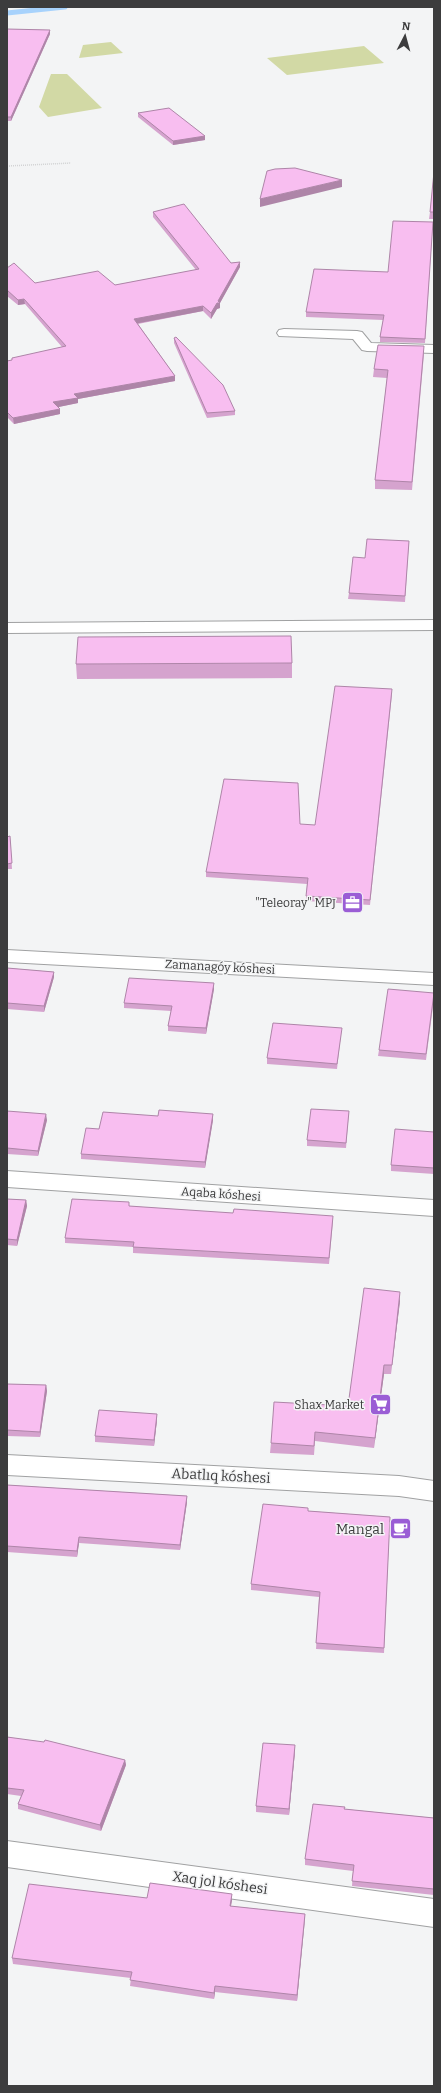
<svg xmlns="http://www.w3.org/2000/svg" width="441" height="2093" font-family="Bitter,serif">
	<style>
		.green { fill: #d2d9a5 }
		.lines { fill: none; stroke-linecap: round; stroke-linejoin: round }
		.stream { stroke: #a7d2fc; stroke-width: 5 }
		.minor-casing { stroke: #a0a1a2; stroke-width: 2 }
		.path { stroke: #afb0b1; stroke-width: 1.5; stroke-dasharray: 0.5 1.5; stroke-linecap: butt }
		.minor { fill: #fff; fill-rule: evenodd }
		.wall { fill: #d5a3ce }
		.shaded-wall { fill: #ae85a8 }
		.building { fill: #f8bef0; stroke: #ae85a8 }
		.labels { text-anchor: middle; dominant-baseline: central; stroke-width: 3; stroke-linejoin: round; paint-order: stroke }
		.poi-label { font-size: 12px; fill: #3c3c3d; stroke: #f3f4f5; text-anchor: end }
		.street-label { font-size: 12px; fill: #3c3c3d; stroke: #f3f4f5 }
		.near-street-label { font-size: 14px; fill: #3c3c3d; stroke: #f3f4f5 }
		.near-poi-label { font-size: 14px; fill: #3c3c3d; stroke: #f3f4f5; text-anchor: end }
	</style>
	<rect width="100%" height="100%" fill="#f3f4f5"/>
	<!-- green -->
	<path class="green" d="M111,42L123,53L79,58L83,45Z
		M364,46L384,63L287,75L267,58Z
		M51,74H67L102,108L48,117L39,107Z"/>
	<g class="lines">
		<!-- stream -->
		<path class="stream" d="M7,13L65,7"/>
		<defs>
			<path id="minor" d="M284,329L357,331L362,332L371,343L434,345V353L367,351L362,350L353,339L279,336L277,333L279,330Z
				M434,620V630L7,633V623Z
				M7,950L434,973V985L7,962Z
				M7,1171L434,1200V1216L7,1187Z
				M7,1455L399,1476L434,1481V1501L399,1496L7,1475Z
				M7,1841L434,1899V1927L7,1867Z"/>
		</defs>
		<!-- minor casing -->
		<use href="#minor" class="minor-casing"/>
		<!-- path -->
		<path class="path" d="M7,166L71,163"/>
		<!-- minor -->
		<use href="#minor" class="minor"/>
	</g>
	<!-- wall -->
	<path class="wall" d="M7,29L50,30V34L11,121H7Z
		M138,113L205,136V140L173,145L138,117Z
		M434,172V219H429L430,212Z
		M153,212L231,263L240,262V267L220,303V308L217,309L211,319L203,311L138,324L175,376V381L78,399V403L58,407L60,414L14,424L7,417V361L62,347L25,304L18,305L7,296V268L35,283L115,285L196,270L153,217Z
		M433,222L425,343L380,342V337L383,320L306,317V312L388,272Z
		M174,338L235,411V415L207,418L174,343Z
		M424,354L412,490L375,489V480L387,378L373,377L374,369Z
		M409,541L405,602L348,599L349,593L365,558Z
		M292,663V678L77,679L76,664Z
		M392,694L370,905L306,901L307,884L206,877V872L315,825Z
		M10,836L12,869H7V837Z
		M7,968L54,972V977L44,1012L7,1009Z
		M214,983V989L206,1034L168,1031V1026L171,1011L124,1008V1003Z
		M434,999L426,1060L378,1056L379,1050Z
		M341,1034L337,1069L267,1064V1058Z
		M7,1111L47,1120L38,1156L7,1154Z
		M349,1111L346,1148L307,1146V1140Z
		M213,1114V1120L205,1168L81,1159V1154L99,1129L158,1116Z
		M434,1132V1174L391,1171V1165Z
		M7,1199L26,1200L27,1206L17,1246L7,1245Z
		M129,1206L333,1221L329,1264L133,1253V1247L65,1243V1238Z
		M400,1301L391,1374H384L374,1448L315,1441L314,1455L270,1453L271,1443L348,1406Z
		M7,1384L46,1385L47,1391L40,1437L7,1436Z
		M157,1414V1420L154,1446L95,1442V1436Z
		M7,1485L187,1496V1502L180,1550L79,1543L77,1557L7,1552Z
		M308,1511L390,1517L384,1653L316,1649L319,1597L251,1590V1584Z
		M7,1737L125,1760L126,1765L101,1831L18,1809V1804L21,1796L7,1794Z
		M295,1751L289,1815L256,1812V1806Z
		M344,1809L434,1818V1895L352,1886L353,1871L305,1865V1859Z
		M147,1898L232,1900L231,1906L305,1914L297,2001L215,1992L214,1999L130,1986L131,1978L13,1964L12,1958Z"/>
	<!-- shaded-wall -->
	<path class="shaded-wall" d="M50,30V34L11,121V117Z
		M205,136V140L173,145V141Z
		M342,180V187L260,207V199Z
		M240,262V267L220,303V308L217,309L211,319V313Z
		M24,299L25,304L18,305V300Z
		M203,306V311L134,324V319Z
		M175,376V381L78,399V403L54,408L53,402L74,394Z
		M60,409V414L14,424L13,418Z
		M54,972V977L44,1012V1006Z
		M214,983V989L206,1034V1028Z
		M46,1114L47,1120L38,1156V1151Z
		M213,1114V1120L205,1168V1162Z
		M26,1200L27,1206L17,1246V1240Z
		M400,1292V1301L391,1374L392,1365Z
		M384,1365V1374L374,1448L375,1438Z
		M46,1385L47,1391L40,1437V1432Z
		M157,1414V1420L154,1446V1440Z
		M187,1496V1502L180,1550V1545Z
		M79,1537V1543L77,1557V1551Z
		M295,1745V1751L289,1815V1809Z
		M125,1760L126,1765L101,1831L100,1825Z
		M232,1894V1900L230,1911V1906Z
		M305,1914V1919L297,2001V1995Z
		M215,1986V1992L214,1999V1993Z"/>
	<!-- building -->
	<path class="building" d="M7,29L50,30L11,117H7Z
		M169,108L205,136L173,141L138,113Z
		M295,168L342,180L260,199L267,171L275,169Z
		M434,172V212H430Z
		M184,204L231,263L240,262L218,301L220,303H217L211,313L203,306L134,319L175,376L74,394L78,398L53,402L60,409L13,418L7,412V361L12,360V358L66,346L24,299L18,300L7,290V268L14,263L35,283L98,271L115,285L199,269L153,212Z
		M393,221L433,222L425,339L380,337L384,315L306,312L314,269L388,272Z
		M176,337L223,385L235,411L207,413L174,338Z
		M378,345L424,346L412,482L375,480L388,370L374,369Z
		M367,539L409,541L405,596L349,593L353,557L365,558Z
		M291,636L292,663L76,664L78,637Z
		M335,686L392,689L370,900L306,896L308,878L206,872L224,779L298,783L300,824L315,825Z
		M10,836L12,863L7,864V837Z
		M7,968L54,972L44,1006L7,1003Z
		M129,978L214,983L206,1028L168,1026L172,1006L124,1003Z
		M388,989L434,993L426,1054L379,1050Z
		M273,1023L342,1028L337,1064L267,1058Z
		M311,1109L349,1111L346,1143L307,1140Z
		M159,1110L213,1114L205,1162L81,1154L86,1128L99,1129L103,1112L158,1116Z
		M7,1111L46,1114L38,1151L7,1148Z
		M395,1129L434,1132V1168L391,1165Z
		M7,1199L26,1200L17,1240L7,1239Z
		M72,1199L129,1202V1206L233,1213L234,1209L333,1216L329,1258L133,1247L134,1242L65,1238Z
		M364,1288L400,1292L392,1365H384L375,1438L315,1432L314,1446L271,1443L274,1402L348,1406Z
		M7,1384L46,1385L40,1432L7,1430Z
		M99,1410L157,1414L154,1440L95,1436Z
		M7,1485L187,1496L180,1545L79,1537L77,1551L7,1546Z
		M263,1504L308,1508V1511L390,1517L384,1648L316,1643L320,1592L251,1584Z
		M7,1737L44,1742L45,1740L125,1760L100,1825L18,1804L24,1790L7,1788Z
		M263,1743L295,1745L289,1809L256,1806Z
		M313,1804L345,1807L344,1809L434,1818V1889L352,1881L354,1865L305,1859Z
		M150,1883L232,1894L230,1906L305,1914L297,1995L215,1986L214,1993L130,1980L132,1972L12,1958L29,1884L147,1898Z"/>
	<!-- icons -->
	<defs>
		<symbol id="office-square" viewBox="-11 -11 22 22"><rect x="-9" y="-9" width="18" height="18" rx="4" fill="#9a5dd5" stroke="#f3f4f5"/><path d="M-6-3h4V-5.5h4V-3h4V5H-6ZM-1-4.5V-3h2v-1.5ZM-6 0V1H6V0Z" fill="#fff"/></symbol>
		<symbol id="supermarket-square" viewBox="-11 -11 22 22"><rect x="-9" y="-9" width="18" height="18" rx="4" fill="#9a5dd5" stroke="#f3f4f5"/><path d="M-6-5.5h2.5l.6 2H6L4.5 2H-2.5L-4.4-4H-6ZM-1.5 3.2a1.3 1.3 0 1 0 .1 0ZM3 3.2a1.3 1.3 0 1 0 .1 0Z" fill="#fff"/></symbol>
		<symbol id="cafe-square" viewBox="-11 -11 22 22"><rect x="-9" y="-9" width="18" height="18" rx="4" fill="#9a5dd5" stroke="#f3f4f5"/><path d="M-5.5-4.5H6V0H3Q3 3.5 0 3.5H-2.5Q-5.5 3.5-5.5 0ZM3-3.2v2h1.7v-2ZM-6 4.5H4V6H-6Z" fill="#fff"/></symbol>
	</defs>
	<g fill-rule="evenodd">
		<use href="#office-square" x="340" y="890" width="25" height="25"/>
		<use href="#supermarket-square" x="368" y="1392" width="25" height="25"/>
		<use href="#cafe-square" x="388" y="1516" width="25" height="25"/>
	</g>
	<g class="labels">
		<!-- poi labels -->
		<g class="poi-label">
			<text x="336" y="903">"Teleoray" MPJ</text>
			<text x="364" y="1405">Shax Market</text>
		</g>
		<!-- street labels -->
		<g class="street-label">
			<text transform="translate(220 967) rotate(3)">Zamanagóy kóshesi</text>
			<text transform="translate(221 1194) rotate(4)">Aqaba kóshesi</text>
		</g>
		<!-- near-street labels -->
		<g class="near-street-label">
			<text transform="translate(221 1476) rotate(3)">Abatlıq kóshesi</text>
			<text transform="translate(220 1883) rotate(8)">Xaq jol kóshesi</text>
		</g>
		<!-- near-poi labels -->
		<g class="near-poi-label">
			<text x="384" y="1529">Mangal</text>
		</g>
	</g>
	<!-- border -->
	<rect width="441" height="2093" fill="none" stroke="#3c3c3d" stroke-width="16"/>
	<!-- north arrow -->
	<g transform="translate(405 36) rotate(6)" stroke="#f3f4f5" stroke-width="3" paint-order="stroke">
	<path d="M0-3L7 15L0 10L-7 15Z" fill="#3c3c3d"/>
	<text y="-6" font-size="11" font-weight="bold" text-anchor="middle" fill="#3c3c3d">N</text>
	</g>
</svg>
